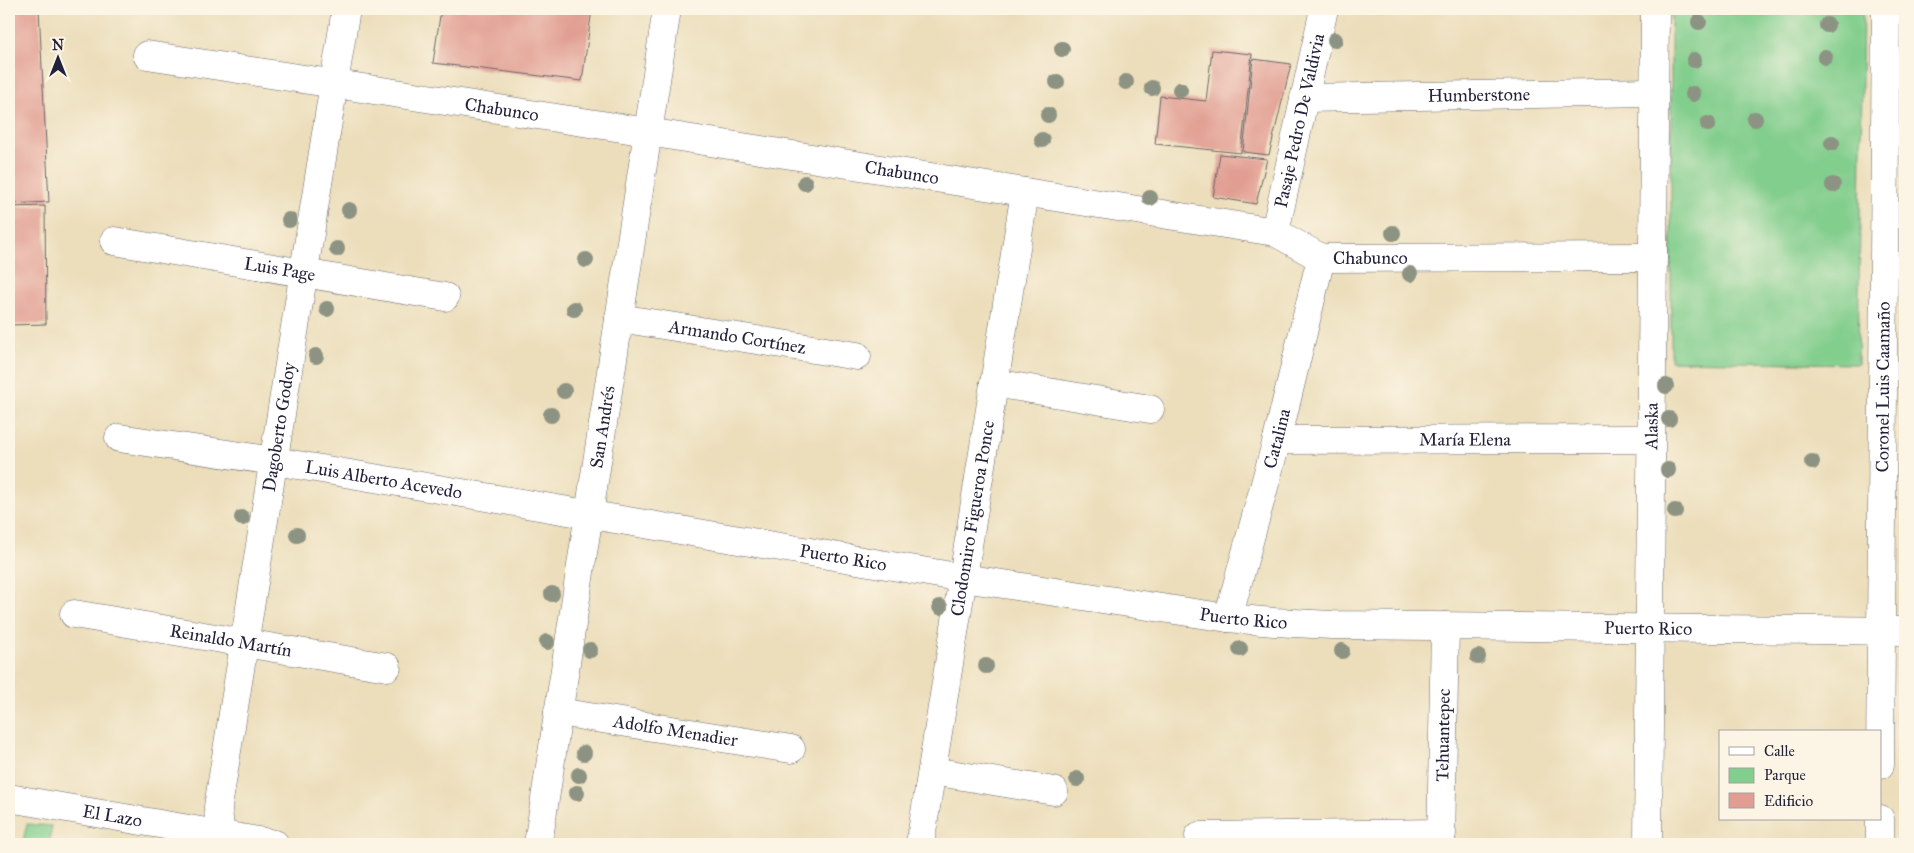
<svg xmlns="http://www.w3.org/2000/svg" width="1914" height="853" font-family="'IM FELL Great Primer',serif">
	<style>
		.green { fill: #82ce8d; stroke: #527864 }
		.building { fill: #e19d91 }
		.lines { fill: none; stroke-linecap: round; stroke-linejoin: round }
		.minor-casing { stroke: #696468; stroke-width: 29 }
		.minor { stroke: #fff; stroke-width: 28 }
		.tree { fill: #8d9382 }
		.labels { text-anchor: middle; dominant-baseline: central; stroke-width: 5; stroke-linejoin: round; paint-order: stroke }
		.street-label { font-size: 18px; fill: #22223b; stroke: #fcf5e5 }
	</style>
	<rect width="100%" height="100%" fill="#fcf5e5"/>
	<filter id="ink" filterUnits="userSpaceOnUse"><feTurbulence type="fractalNoise" baseFrequency=".02" numOctaves="2"/><feDisplacementMap in="SourceGraphic" scale="10" xChannelSelector="R" yChannelSelector="G"/><feConvolveMatrix kernelMatrix="1 2 1 2 8 2 1 2 1" color-interpolation-filters="sRGB"/></filter>
	<filter id="wash" filterUnits="userSpaceOnUse"><feTurbulence type="fractalNoise" baseFrequency=".0096" numOctaves="4" result="noise"/><feDisplacementMap in="SourceGraphic" scale="20" xChannelSelector="R" yChannelSelector="G"/><feGaussianBlur stdDeviation="1.12" result="paint"/><feColorMatrix in="noise" values="0 0 0 0 0 0 0 0 0 0 0 0 0 0 0 0 0 1.4 0 .05"/><feComposite in="paint" operator="in"/></filter>
	<g filter="url(#wash)">
		<rect width="100%" height="100%" fill="#ecdebb"/>
		<!-- green -->
		<path class="green" d="M1671,9H1863L1858,364L1671,361Z
			M27,824L52,826L49,844H22Z"/>
		<g id="blocks">
			<!-- building -->
			<path class="building" d="M9,9H39L49,202L9,204Z
				M441,9H592L582,81L433,63Z
				M1212,50L1252,54L1241,153L1155,144L1160,96L1206,101Z
				M1253,59L1291,64L1269,155L1243,152Z
				M1220,154L1267,159L1256,204L1213,197Z
				M45,206L46,324L9,325V207Z"/>
		</g>
	</g>
	<g filter="url(#ink)">
		<use href="#blocks" fill-opacity="0" stroke="#696468" stroke-width="1"/>
		<g class="lines">
			<defs>
				<g id="minor">
					<path id="s1" d="M147,55L648,132L1275,232L1321,258L1653,257"/>
					<path id="s2" d="M1304,98L1654,92"/>
					<path id="s3" d="M1275,232L1324,9"/>
					<path id="s4" d="M114,241L445,297"/>
					<path id="s5" d="M619,318L857,356"/>
					<path d="M994,383L1150,409"/>
					<path id="s6" d="M119,438L274,461L963,578L1228,618L1274,622L1332,625L1905,631"/>
					<path id="s7" d="M1277,440L1651,439"/>
					<path id="s8" d="M74,614L387,667"/>
					<path id="s9" d="M1228,618L1277,440L1321,258"/>
					<path id="s10" d="M558,712L791,749"/>
					<path id="s11" d="M1880,765L1886,9"/>
					<path d="M932,771L1054,791"/>
					<path id="s12" d="M9,798L275,844"/>
					<path d="M1199,836L1442,833"/>
					<path id="s13" d="M221,844L218,807L346,9"/>
					<path id="s14" d="M538,844L667,9"/>
					<path id="s15" d="M920,844L1025,192"/>
					<path id="s16" d="M1441,844L1445,626"/>
					<path id="s17" d="M1648,844L1655,9"/>
					<path d="M1880,844V819"/>
				</g>
			</defs>
			<!-- minor casing -->
			<use href="#minor" class="minor-casing"/>
			<!-- minor -->
			<use href="#minor" class="minor"/>
		</g>
		<!-- trees -->
		<g class="tree">
			<circle cx="1699" cy="22" r="8"/>
			<circle cx="1827" cy="25" r="8"/>
			<circle cx="1335" cy="40" r="8"/>
			<circle cx="1062" cy="49" r="8"/>
			<circle cx="1825" cy="57" r="8"/>
			<circle cx="1694" cy="60" r="8"/>
			<circle cx="1057" cy="82" r="8"/>
			<circle cx="1126" cy="82" r="8"/>
			<circle cx="1152" cy="88" r="8"/>
			<circle cx="1180" cy="90" r="8"/>
			<circle cx="1693" cy="94" r="8"/>
			<circle cx="1048" cy="115" r="8"/>
			<circle cx="1755" cy="119" r="8"/>
			<circle cx="1708" cy="124" r="8"/>
			<circle cx="1042" cy="140" r="8"/>
			<circle cx="1832" cy="143" r="8"/>
			<circle cx="805" cy="183" r="8"/>
			<circle cx="1833" cy="185" r="8"/>
			<circle cx="1150" cy="198" r="8"/>
			<circle cx="349" cy="210" r="8"/>
			<circle cx="289" cy="220" r="8"/>
			<circle cx="1393" cy="233" r="8"/>
			<circle cx="337" cy="249" r="8"/>
			<circle cx="586" cy="260" r="8"/>
			<circle cx="1410" cy="274" r="8"/>
			<circle cx="327" cy="309" r="8"/>
			<circle cx="574" cy="309" r="8"/>
			<circle cx="316" cy="356" r="8"/>
			<circle cx="1666" cy="386" r="8"/>
			<circle cx="564" cy="391" r="8"/>
			<circle cx="551" cy="415" r="8"/>
			<circle cx="1669" cy="419" r="8"/>
			<circle cx="1812" cy="462" r="8"/>
			<circle cx="1668" cy="470" r="8"/>
			<circle cx="1675" cy="511" r="8"/>
			<circle cx="242" cy="518" r="8"/>
			<circle cx="297" cy="535" r="8"/>
			<circle cx="552" cy="594" r="8"/>
			<circle cx="940" cy="607" r="8"/>
			<circle cx="547" cy="642" r="8"/>
			<circle cx="1240" cy="649" r="8"/>
			<circle cx="590" cy="650" r="8"/>
			<circle cx="1342" cy="651" r="8"/>
			<circle cx="1478" cy="657" r="8"/>
			<circle cx="986" cy="666" r="8"/>
			<circle cx="584" cy="753" r="8"/>
			<circle cx="579" cy="775" r="8"/>
			<circle cx="1077" cy="779" r="8"/>
			<circle cx="577" cy="793" r="8"/>
		</g>
	</g>
	<g class="labels">
		<!-- street labels -->
		<g class="street-label">
			<text stroke="none"><textPath href="#s2" startOffset="175">Humberstone</textPath></text>
			<text stroke="none"><textPath href="#s1" startOffset="359">Chabunco</textPath></text>
			<text stroke="none"><textPath href="#s3" startOffset="114">Pasaje Pedro De Valdivia</textPath></text>
			<text stroke="none"><textPath href="#s1" startOffset="764">Chabunco</textPath></text>
			<text stroke="none"><textPath href="#s1" startOffset="1244">Chabunco</textPath></text>
			<text stroke="none"><textPath href="#s4" startOffset="168">Luis Page</textPath></text>
			<text stroke="none"><textPath href="#s5" startOffset="120">Armando Cortínez</textPath></text>
			<text stroke="none"><textPath href="#s11" startOffset="378">Coronel Luis Caamaño</textPath></text>
			<text stroke="none"><textPath href="#s13" startOffset="422">Dagoberto Godoy</textPath></text>
			<text stroke="none"><textPath href="#s14" startOffset="422">San Andrés</textPath></text>
			<text stroke="none"><textPath href="#s17" startOffset="418">Alaska</textPath></text>
			<text stroke="none"><textPath href="#s9" startOffset="186">Catalina</textPath></text>
			<text stroke="none"><textPath href="#s7" startOffset="188">María Elena</textPath></text>
			<text stroke="none"><textPath href="#s6" startOffset="268">Luis Alberto Acevedo</textPath></text>
			<text stroke="none"><textPath href="#s15" startOffset="330">Clodomiro Figueroa Ponce</textPath></text>
			<text stroke="none"><textPath href="#s6" startOffset="734">Puerto Rico</textPath></text>
			<text stroke="none"><textPath href="#s6" startOffset="1139">Puerto Rico</textPath></text>
			<text stroke="none"><textPath href="#s6" startOffset="1544">Puerto Rico</textPath></text>
			<text stroke="none"><textPath href="#s8" startOffset="159">Reinaldo Martín</textPath></text>
			<text stroke="none"><textPath href="#s10" startOffset="119">Adolfo Menadier</textPath></text>
			<text stroke="none"><textPath href="#s16" startOffset="109">Tehuantepec</textPath></text>
			<text stroke="none"><textPath href="#s12" startOffset="105">El Lazo</textPath></text>
		</g>
	</g>
	<!-- margin -->
	<rect width="1914" height="853" fill="none" stroke="#fcf5e5" stroke-width="30"/>
	<!-- legend -->
	<rect x="1719" y="730" width="162" height="90" fill="#fcf5e5" stroke="#a5a1a1"/>
	<rect x="1729" y="747" width="25" height="8" fill="#ffffff" stroke="#a5a1a1"/>
	<text x="1764" y="756" font-size="15" fill="#22223b">Calle</text>
	<rect x="1729" y="768" width="25" height="15" fill="#82ce8d" stroke="#a5a1a1"/>
	<text x="1764" y="780" font-size="15" fill="#22223b">Parque</text>
	<rect x="1729" y="793" width="25" height="15" fill="#e19d91" stroke="#a5a1a1"/>
	<text x="1764" y="806" font-size="15" fill="#22223b">Edificio</text>
	<!-- north arrow -->
	<g transform="translate(58 58)" stroke="#fcf5e5" stroke-width="4" paint-order="stroke">
	<path d="M0-4L9 19L0 12L-9 19Z" fill="#22223b"/>
	<text y="-8" font-size="14" font-weight="bold" text-anchor="middle" fill="#22223b">N</text>
	</g>
</svg>
